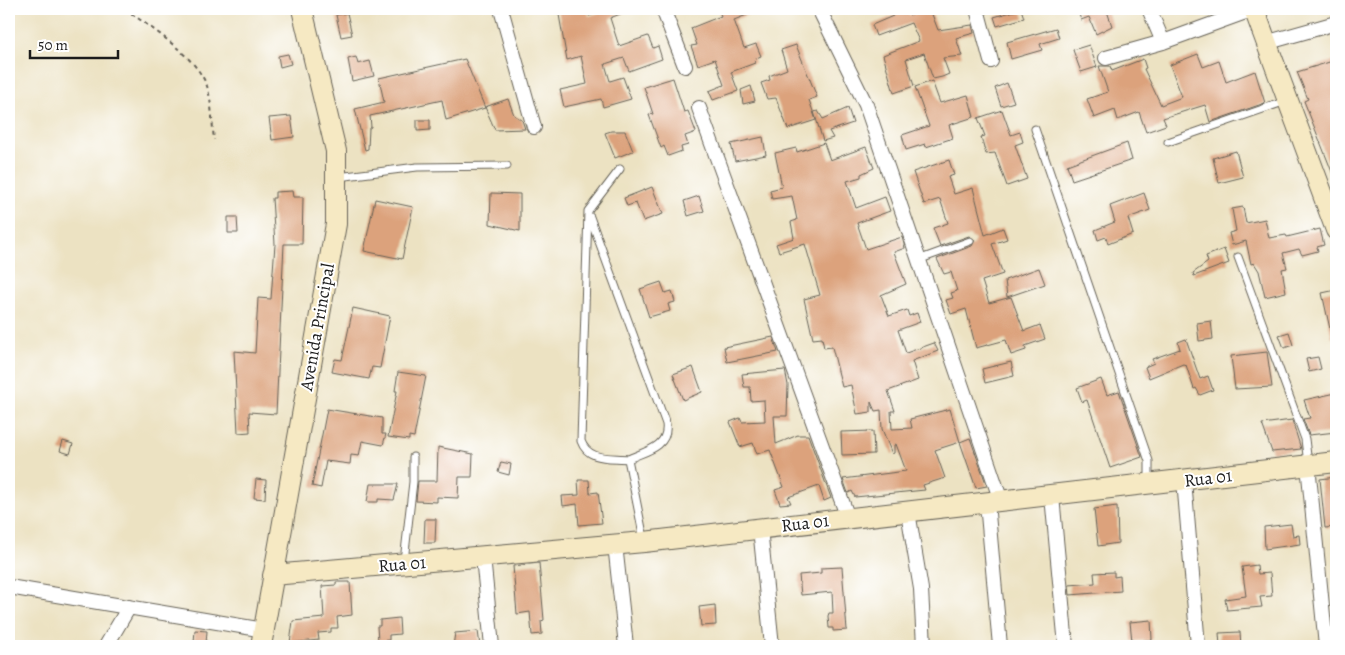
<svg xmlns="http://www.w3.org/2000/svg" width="1345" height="655" font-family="Alegreya,serif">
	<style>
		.building { fill: #dca27c }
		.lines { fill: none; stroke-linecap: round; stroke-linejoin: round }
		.lane-casing { stroke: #656156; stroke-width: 9 }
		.street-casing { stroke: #656156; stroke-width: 16 }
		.secondary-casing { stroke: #656156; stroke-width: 22 }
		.path { stroke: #656156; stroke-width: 2; stroke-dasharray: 4 4; stroke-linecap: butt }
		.lane { stroke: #fff; stroke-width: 7 }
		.street { stroke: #fff; stroke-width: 14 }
		.secondary { stroke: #f6e9c3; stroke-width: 20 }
		.labels { text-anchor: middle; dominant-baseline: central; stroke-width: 4; stroke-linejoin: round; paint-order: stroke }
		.street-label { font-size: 18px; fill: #1c1c1c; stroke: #fff }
	</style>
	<rect width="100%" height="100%" fill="#fff"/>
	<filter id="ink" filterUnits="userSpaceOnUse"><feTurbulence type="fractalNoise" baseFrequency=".02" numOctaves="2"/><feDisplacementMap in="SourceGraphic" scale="10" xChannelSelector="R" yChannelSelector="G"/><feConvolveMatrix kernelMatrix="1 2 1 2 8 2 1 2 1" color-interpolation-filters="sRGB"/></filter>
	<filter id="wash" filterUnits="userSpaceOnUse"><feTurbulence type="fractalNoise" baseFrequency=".0096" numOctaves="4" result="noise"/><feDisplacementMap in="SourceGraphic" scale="20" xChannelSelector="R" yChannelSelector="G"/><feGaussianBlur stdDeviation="1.12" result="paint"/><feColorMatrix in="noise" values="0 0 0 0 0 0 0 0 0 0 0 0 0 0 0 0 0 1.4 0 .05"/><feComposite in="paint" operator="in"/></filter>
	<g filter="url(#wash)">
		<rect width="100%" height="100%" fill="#ece2c2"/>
		<g id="blocks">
			<!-- building -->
			<path class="building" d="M558,9H587L589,16L610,9H633L610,18L619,46L648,36L653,48L658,46L662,59L629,71L624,58L605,64L610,81L623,77L631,99L603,107L601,99L564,107L560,90L587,84L581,56L567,60Z
				M718,9H762L734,20L744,48L756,44L761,56L754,59L755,63L731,72L738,91L713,100L709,91L724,85L715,59L698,65L691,46L697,45L691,28L721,16Z
				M898,9H907L909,15L930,9L938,30L972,25L974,33L956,38L962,56L943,58L949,74L942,77L933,79L924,53L906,59L914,86L894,93L883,55L919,41L911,23L876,36L872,25L893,16L891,11Z
				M1021,9L1024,18L997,26L994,17Z
				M1077,9H1109L1107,11L1112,26L1096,34L1089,17L1081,20Z
				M347,13L352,35L341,37L336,15Z
				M1056,28L1059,38L1040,44L1042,50L1011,59L1007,42Z
				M796,45L817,97L809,100L816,120L788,129L776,98L767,99L761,83L770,80L769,76L787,69L781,50Z
				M1089,45L1097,67L1081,72L1073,50Z
				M288,54L291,64L280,67L278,56Z
				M1198,54L1203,67L1219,61L1226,82L1255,71L1265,103L1210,122L1205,105L1163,118L1166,125L1146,132L1139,112L1118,120L1115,110L1094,118L1087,99L1108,92L1099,66H1110L1112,71L1143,59L1146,68L1144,69L1161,105L1182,97L1170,65Z
				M356,57L358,64L370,61L374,76L352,81L348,59Z
				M465,59L485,108L446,120L442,100L370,116L371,127L369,128L368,149L365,150L355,109L384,102L379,78Z
				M1336,60V182L1304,101L1308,99L1297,72Z
				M673,78L684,112L688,111L696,132L685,136L688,145L681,147L682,151L668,156L664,146L661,148L649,115L653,114L644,87Z
				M932,81L940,103L968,95L974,117L949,125L953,138L926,147L925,144L906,150L902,135L929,126L915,87Z
				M1007,83L1014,102L1001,106L995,88Z
				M751,86L755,101L743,104L741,90Z
				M508,99L514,115L522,120L525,129L495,130L485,107Z
				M848,108L853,123L829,131L833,138L823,141L814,112L818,111L823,119Z
				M1002,110L1011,135L1020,132L1023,142L1015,145L1027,179L1007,186L995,153L986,154L981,137L985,136L978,118Z
				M291,116L294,137L272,140L269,118Z
				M417,120H430V130L417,131Z
				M611,131H625L633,151L615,158L605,133Z
				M763,137L766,155L735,161L731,144Z
				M824,143L830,160L866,147L874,168L861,174V177L847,181L856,208L885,197L890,211L857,223L866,249L902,237L905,248L894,252L906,284L881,295L889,316L907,310L909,316L917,313L920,322L898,330L906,353L934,343L938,351L912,361L918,380L888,391L895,411H891L892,429L912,428L910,419L950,409L960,442L935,450L945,478L923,485L925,490L855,497L852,491L848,493L843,479L906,471L896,444L894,445V453L892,454L882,429L881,410L875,411L871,402V412L857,414L851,385L842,387L832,347L824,348L822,338L813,339L804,299L820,295L805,244L779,252L776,244L794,238L791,222L797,220L792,196L772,199L770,190L782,187L775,153L796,148L797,152Z
				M1127,143L1132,160L1072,180L1067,165Z
				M1236,151L1243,177L1219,183L1213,158Z
				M949,160L954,175L948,177L954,194L973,188L985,235L1003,228L1007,239L992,244L1003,274L982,281L989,303L1011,297L1024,331L1040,325L1045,339L1025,346L1026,350L1011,355L1006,340L976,348L966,309L951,314L946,300L953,298L951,293L957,291L951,272L944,274L937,259L972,246L975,240L969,236L940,246L933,228L948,223L940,199L924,204L913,172Z
				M652,187L663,214L643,221L636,203L627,206L624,198Z
				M292,191L293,197H303L302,244H284L276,414L249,412L250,432L238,433L234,351L255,353L258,298L271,299L275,244L272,198H275V192Z
				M491,193L520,194V231L490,224Z
				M1144,193L1150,210L1128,218L1133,234L1108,244L1106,237L1098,240L1095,230L1115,222L1110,206Z
				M699,196L704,211L688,216L684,201Z
				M375,199L413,207L402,259L364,251Z
				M1243,207L1246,223L1265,219L1269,238L1286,235L1287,237L1320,229L1324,245L1317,247L1318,251L1302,255L1299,249L1283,253L1287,268L1282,269L1286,292L1265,297L1259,271L1254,263L1251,264L1246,241L1232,245L1229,233L1236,231L1232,209Z
				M228,217H237L238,233H228Z
				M1224,249L1229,263L1194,276L1193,273L1208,262L1206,256Z
				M1039,268L1045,284L1007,297L1005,280Z
				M661,282L665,293L672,291L675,302L668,304L670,311L649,317L640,289Z
				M1336,290V337L1332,338L1322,293Z
				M353,308L390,316L380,368L372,367L369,379L332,372L335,359L342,360Z
				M1211,321L1213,339L1199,341L1197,323Z
				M1289,332L1293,345L1284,348L1279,335Z
				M773,337L778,352L727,362L724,347Z
				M1186,339L1200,379L1208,376L1213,390L1200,395L1196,388L1194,389L1186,365L1183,364L1149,378L1145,367L1154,363L1152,359L1180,349L1178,342Z
				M1267,352L1272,387L1235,389L1231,356Z
				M1318,357L1321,369L1309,372L1306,359Z
				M1011,362L1014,376L985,383L982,369Z
				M693,367L702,392L683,400L673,374Z
				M785,370L788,385L787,416H774L776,444L798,435H808L831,498L824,501L819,486L788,497L791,503L780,504L775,490L784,487L770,450L757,454L753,443L740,447L730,422L740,418L742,422L765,421L764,400L751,401L750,387H744L742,374Z
				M398,372L426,376L414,437L409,436V440L388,437L397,391H395Z
				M1101,379L1107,395L1119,391L1142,457L1110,468L1087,400L1082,402L1077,388Z
				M1336,393V432L1309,435L1303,419L1310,418L1304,400Z
				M327,409L382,418V434H386L383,445L362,441L359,456L351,455L350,464L326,461L321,488L312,486Z
				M1292,420L1301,449L1272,452L1262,424Z
				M873,431L874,454L842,455L841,432Z
				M970,438L987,486L976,488L960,442Z
				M63,441L73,444L70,454L60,451Z
				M438,447L473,454L472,477H459L458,498L437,497V502L416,501L418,481H437Z
				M501,462L511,464L509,475L498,472Z
				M1336,477V527L1325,528L1320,479Z
				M256,479L266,480L265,499L254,498Z
				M578,480H589L590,493L598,492L602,523L579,525L577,504L563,506L562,496L579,495Z
				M370,484H398L394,500L378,499V502H367Z
				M1117,506L1118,543L1098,546L1094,509Z
				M425,519H436L435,543H424Z
				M1291,524L1293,536L1299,535L1300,544L1265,549L1264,527Z
				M539,563L544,620L541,621L542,634L532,635L530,612L517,614L513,566Z
				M1257,565L1258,574L1270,573L1272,596L1260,597L1262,607L1227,610L1225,599L1246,596L1242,567Z
				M842,567L847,630L833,631V628H829L828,616L829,613H833L832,592L801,595L799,575L821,573V568Z
				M1114,572V577L1120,576L1121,591L1070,595L1069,585L1095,583L1094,573Z
				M336,582H350L352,615L337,617L338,628H331V632L318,633L319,640L290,643L293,621L324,618L322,586L336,585Z
				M715,605L716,625L701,626L699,607Z
				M399,618L400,634L389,635V640L378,641L377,626H380V620Z
				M1151,620L1152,640L1132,641L1130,622Z
				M195,630L207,631L206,643L194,642Z
				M478,631L480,646H453L455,633Z
				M1240,632L1241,646H1220L1219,633Z"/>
		</g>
	</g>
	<g filter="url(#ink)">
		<use href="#blocks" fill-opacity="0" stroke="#656156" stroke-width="1"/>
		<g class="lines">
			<defs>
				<path id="lane" d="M1035,129L1149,461V482
					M1168,142L1286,101
					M620,169L588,211L581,441C588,461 610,457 628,459L644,539
					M338,177L417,167L507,166
					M590,217L666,424C669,447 646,451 628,459
					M1238,257L1305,439L1308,464
					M918,260L970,241
					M404,561L413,482V457"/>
				<path id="street" d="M501,9L534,127
					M663,9L685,66
					M819,9L866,105L1001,501
					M977,9L991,61
					M1149,9L1163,42
					M1265,43L1336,23
					M1106,58L1163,42L1254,9
					M699,108L848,518
					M1308,465L1326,646
					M1184,480L1198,646
					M1052,496L1066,646
					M987,503L1000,646
					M908,512L921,589L924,646
					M760,528L772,646
					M615,544L626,646
					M483,557L492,646
					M9,587L264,630
					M106,646L129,607"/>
				<path id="secondary" d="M1254,9L1336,230
					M273,575L644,542L1336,462
					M261,646L336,224V151L302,9"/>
			</defs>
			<!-- lane casing -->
			<use href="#lane" class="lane-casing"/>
			<!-- street casing -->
			<use href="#street" class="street-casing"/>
			<!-- secondary casing -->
			<use href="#secondary" class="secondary-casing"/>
			<!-- path -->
			<path class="path" d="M125,9C151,28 196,56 207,86C212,102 212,123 214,140
				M9,10L13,9"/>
			<!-- lane -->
			<use href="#lane" class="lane"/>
			<!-- street -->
			<use href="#street" class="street"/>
			<!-- secondary -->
			<use href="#secondary" class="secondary"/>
		</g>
	</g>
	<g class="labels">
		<!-- street labels -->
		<g class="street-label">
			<text transform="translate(317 327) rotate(-80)">Avenida Principal</text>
			<text transform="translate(1208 478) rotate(-7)">Rua 01</text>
			<text transform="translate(805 523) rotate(-7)">Rua 01</text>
			<text transform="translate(402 564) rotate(-5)">Rua 01</text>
		</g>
	</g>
	<!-- margin -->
	<rect width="1345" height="655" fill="none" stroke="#fff" stroke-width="30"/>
	<!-- scale -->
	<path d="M30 50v8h88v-8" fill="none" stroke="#1c1c1c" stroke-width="2.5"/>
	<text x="38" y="50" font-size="15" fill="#1c1c1c" stroke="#ffffff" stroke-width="4" paint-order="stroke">50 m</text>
</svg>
